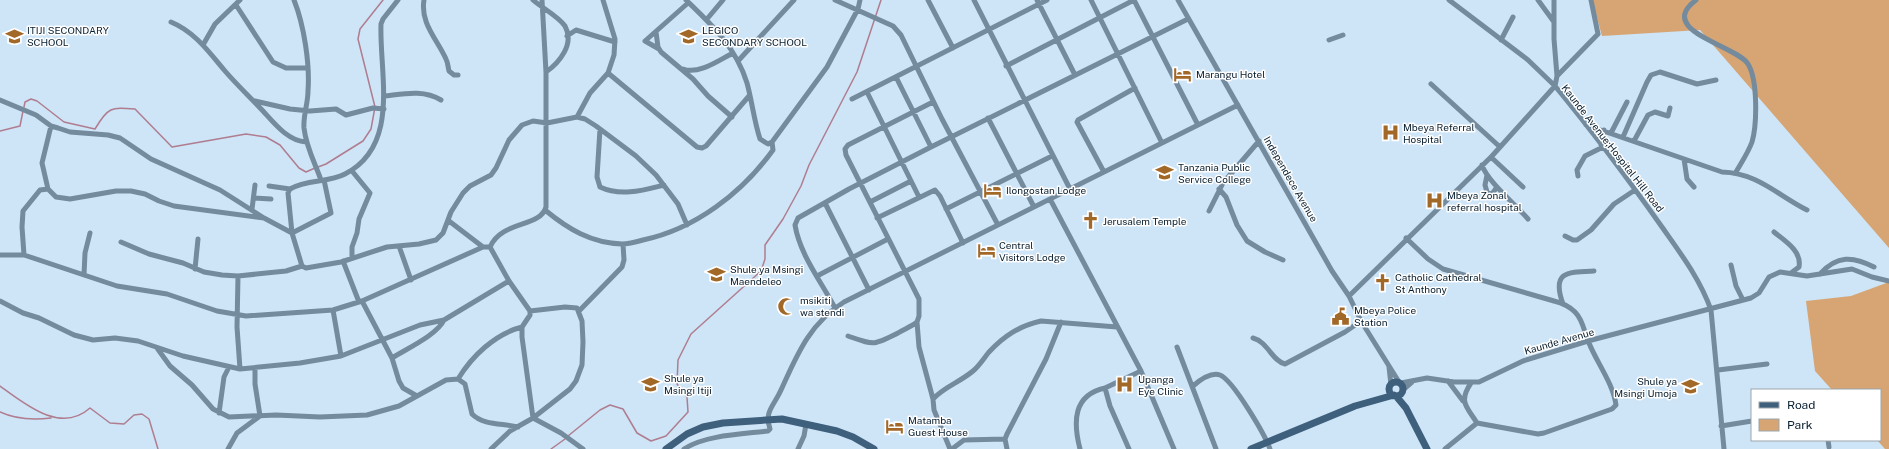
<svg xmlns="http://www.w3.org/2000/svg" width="1889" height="449" font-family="'Public Sans',sans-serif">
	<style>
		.green { fill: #d7a573 }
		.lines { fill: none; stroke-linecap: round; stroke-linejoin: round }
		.stream { stroke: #af7d8f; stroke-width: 1.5 }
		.street { stroke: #748a9d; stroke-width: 5 }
		.secondary { stroke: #3f607c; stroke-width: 7 }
		.labels { text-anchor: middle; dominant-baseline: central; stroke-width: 3; stroke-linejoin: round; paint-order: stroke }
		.poi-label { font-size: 10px; fill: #071d2e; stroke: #fff; text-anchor: start }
		.street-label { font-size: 10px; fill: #071d2e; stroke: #fff }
	</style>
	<rect width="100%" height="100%" fill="#cee4f7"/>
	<!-- green -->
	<path class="green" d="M1592,0H1889V248L1700,30L1602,36Z
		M1889,282V449H1885L1877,440H1880V390H1832L1815,371L1806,301L1851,296Z"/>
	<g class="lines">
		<!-- stream -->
		<path class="stream" d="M24,107L25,102L31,99L37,101L64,122L95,129C108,107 111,107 135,109L172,147L246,134L266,137L280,145L299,168L306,172L315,168
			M0,131L20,126L23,111
			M318,167L326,164L363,141L371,129L375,107L358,39L360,29L383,0
			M0,386C26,405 61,434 90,408L110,423L124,424L134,415L142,414L149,419L158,449
			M0,412C15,419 35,420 51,418
			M568,436L600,410L610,405L623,409L637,433L651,441L666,436L688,412L687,397L677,384L678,360L691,334L761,271L765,259V245L783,219L801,186L809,165L857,72L881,0
			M551,449L565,439"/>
		<!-- street -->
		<path class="street" d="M294,0C304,25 310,64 308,91C308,104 303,115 304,128C306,147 315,163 321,180
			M424,0C420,23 437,39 446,59C448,63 448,67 449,71L454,75H458
			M533,0C542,8 558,16 565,26C575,44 559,63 546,72
			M542,0L546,72V207C540,228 502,220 490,247L509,281L530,311V315L522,327V337L533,418L561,433L583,449
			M686,0C711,24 736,47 747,83C752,101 754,121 760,139L768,144L772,142L827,67L858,9L860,0
			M835,0L893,26L901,35L942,119L998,225
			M928,0L953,48
			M974,0L1070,189
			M1037,0L1075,75
			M1091,0L1162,143
			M1134,0L1198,125
			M1178,0L1332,271L1349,296L1361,321L1399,382
			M1449,0L1528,60L1555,86L1557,76L1598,34L1591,0
			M1538,0L1554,22
			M1554,0V39L1557,76
			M1696,0C1655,31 1736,45 1748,64C1758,80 1757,125 1752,142C1748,153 1741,163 1736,172
			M236,5L273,62L286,68H308
			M707,19L723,0
			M171,22C195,32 209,52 225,71C237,85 250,97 263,111C274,123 288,141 306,142
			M656,32L658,47L661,52L693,79L708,96L732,117
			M567,36L576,30L615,42
			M1329,40L1343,35
			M1501,40L1513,17
			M203,45L215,24L240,0
			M659,49L645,41L688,3
			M738,61L794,0
			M1006,66L1134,0
			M683,69C699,75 719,60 733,53
			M608,73L697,147L702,148L706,146L749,96
			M896,77L931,147
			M1431,84L1500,147
			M867,92L919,197
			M384,96C403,94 423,89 441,100
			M852,99L1047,0
			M0,100L36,115L51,126L58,128L70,132L108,135L120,138L151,159L220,190L264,218L292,233L302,266L306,268L341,262L387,247L419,244L436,240L443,233L451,212L463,193L470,186L491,175L496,168L509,140L522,125L533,121L547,123L577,117L585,119L596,126L636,156L656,175L678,204L687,225
			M255,101L290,109L310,111L336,109L346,115L373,108L384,109
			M577,117L590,93L608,73L614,55L615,39L603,0
			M988,118L1034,207
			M1586,125L1722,172C1758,173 1777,195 1807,210
			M51,126L42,163L48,189L56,197L70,199L116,191H131L145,194L159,201L174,206L264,218
			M600,129L597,177L600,187C621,197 644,190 664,185
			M1611,133L1627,102
			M1623,137L1647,82L1651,75L1660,72L1697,84L1716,80
			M1634,141L1648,115L1655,112L1668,116L1670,108
			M1601,145L1604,130
			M1492,156V158L1523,187
			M1684,159L1687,179L1694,187
			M1482,165C1487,181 1516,205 1528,219
			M352,171L370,193L359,219L357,233L352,247V258
			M1104,172L1077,122L1078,120L1135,88
			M1487,175L1485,185L1487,192L1492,194L1497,187
			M1578,176L1577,170L1585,156L1603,147
			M324,180L331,213L292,233L288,193L290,189C307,179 328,183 345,174C401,145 379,73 381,24L383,19L398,0
			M269,186L290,189
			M1219,189L1226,197L1237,225L1247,241L1265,252L1283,260
			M254,198L271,199
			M1050,199L1141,371L1174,449
			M870,202L911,181
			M825,203L869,290
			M252,209L255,185
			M946,209L1052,156
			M545,210C568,229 591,243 622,244C628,244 636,242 643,240C695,229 742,193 773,150L772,142
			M1209,211L1223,183L1259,141
			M877,218L935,190L940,196L963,243
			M449,221L483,247
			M1774,232C1785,241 1802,251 1799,267L1791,273
			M1565,236L1573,240H1577L1591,230L1614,204L1635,190
			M1406,238L1428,259L1443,269L1554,301C1562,303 1569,306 1575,312C1584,321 1584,333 1589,343C1597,363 1613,383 1616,405L1612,409L1544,433L1538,434L1477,423C1467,407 1458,402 1471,383
			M121,242L149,254L183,263L204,272L222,275L238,276L286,271L302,266
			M399,246L411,280
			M0,255H24L117,286L167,294L217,311L246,316L333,310L362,301L483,247H490
			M24,255L22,227L23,211L40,190L48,189
			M343,261L359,302
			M1731,265L1736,286L1743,300
			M195,269L198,239
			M1820,274C1837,255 1853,256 1874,267
			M84,275L85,253L90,233
			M238,276L237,327L240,369
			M817,276L888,239
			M1349,296L1492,156L1555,86C1593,132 1628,179 1662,227C1681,254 1700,279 1711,310L1724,449
			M0,301L23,313L39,318L74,335L93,340L115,338L138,341L183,356L240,369L300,363L341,356L420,325L444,320L509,281
			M362,301L392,358L399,381L403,388L417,396
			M1563,304C1551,271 1568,272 1594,271
			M835,308C821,281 800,255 795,225L798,218L849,189L931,147L1188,19
			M333,310L341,356
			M579,311L622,267L624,260L623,244
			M917,322L919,347L933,399
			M848,336C874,345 873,346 898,333C904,329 911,327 917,322L919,316V299L846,155L845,149L848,145L933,102
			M1253,338C1268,342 1272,361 1285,364L1345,332L1361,321
			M1177,347L1216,449
			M157,348L170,366L192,385L213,409L229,417L276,415L320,417L367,415L399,406L446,380L458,379L465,384L472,414C484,426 503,423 518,427
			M392,358C406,349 437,335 444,320
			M1389,367L1391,385
			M1718,370L1767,364
			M458,379C472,356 495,334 522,327
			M1448,381L1463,401
			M1401,383L1427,378L1454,382H1479L1523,361L1588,341L1751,298L1759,293L1769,277L1780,272L1807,276L1852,269L1872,277L1889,281
			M1193,386C1200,380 1211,372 1220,375C1233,380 1265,435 1270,449
			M1404,389L1412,382
			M219,413L224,377L229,367
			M1721,426L1752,421
			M1828,440L1829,447
			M228,449L237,433L260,416L255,384V368
			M491,449L510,431L533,418L570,389L576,381L582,365L583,342L582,321L577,308L565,307L530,311
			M684,449C705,435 744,434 768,431L770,429C764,411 774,406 781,390C797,355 809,324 844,302L1238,105
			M798,449L804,436L806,424
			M950,449L934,410L933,399C944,387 960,382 973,371C979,366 984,358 989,352C1004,336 1019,326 1041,321L1117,327
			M952,449L964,440L1005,439
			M1007,449L1005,439L1007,434L1046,359L1061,322
			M1080,449C1073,422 1073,395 1105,388
			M1129,449L1110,406L1105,388L1141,371
			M1445,449L1477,423"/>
		<!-- secondary -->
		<path class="secondary" d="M1389 389a7 7 0 1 1 14 0a7 7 0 1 1-14 0Z
			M1396,396L1406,408L1427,449
			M666,449L687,434L703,427L723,423L782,419L837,431L853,437L874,449
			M1251,449L1355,406L1394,395"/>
	</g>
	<!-- icons -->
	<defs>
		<symbol id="school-bare" viewBox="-9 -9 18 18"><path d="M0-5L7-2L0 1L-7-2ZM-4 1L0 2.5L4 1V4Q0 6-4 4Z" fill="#a26828" stroke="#fff" stroke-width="2.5" paint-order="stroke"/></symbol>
		<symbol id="hotel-bare" viewBox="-9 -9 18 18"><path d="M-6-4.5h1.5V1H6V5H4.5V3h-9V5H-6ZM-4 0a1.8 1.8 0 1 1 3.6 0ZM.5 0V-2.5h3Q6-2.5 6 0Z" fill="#a26828" stroke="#fff" stroke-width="2.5" paint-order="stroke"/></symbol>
		<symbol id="hospital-bare" viewBox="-9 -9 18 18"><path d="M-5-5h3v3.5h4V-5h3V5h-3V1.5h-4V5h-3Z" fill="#a26828" stroke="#fff" stroke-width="2.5" paint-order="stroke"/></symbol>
		<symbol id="university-bare" viewBox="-9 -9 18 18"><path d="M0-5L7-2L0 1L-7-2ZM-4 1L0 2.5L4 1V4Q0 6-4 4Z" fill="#a26828" stroke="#fff" stroke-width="2.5" paint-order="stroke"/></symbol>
		<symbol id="church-bare" viewBox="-9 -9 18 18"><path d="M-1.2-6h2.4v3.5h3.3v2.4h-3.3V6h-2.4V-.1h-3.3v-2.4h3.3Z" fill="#a26828" stroke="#fff" stroke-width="2.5" paint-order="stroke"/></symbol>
		<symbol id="mosque-bare" viewBox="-9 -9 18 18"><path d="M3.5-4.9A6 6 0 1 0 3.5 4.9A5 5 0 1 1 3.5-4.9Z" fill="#a26828" stroke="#fff" stroke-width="2.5" paint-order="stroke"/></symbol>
		<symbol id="civic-bare" viewBox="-9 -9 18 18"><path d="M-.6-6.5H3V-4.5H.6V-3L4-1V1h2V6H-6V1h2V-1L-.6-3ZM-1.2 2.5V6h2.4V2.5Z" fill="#a26828" stroke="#fff" stroke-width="2.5" paint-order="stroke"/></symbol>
	</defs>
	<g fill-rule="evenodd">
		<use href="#school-bare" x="2" y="24" width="25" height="25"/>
		<use href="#school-bare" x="676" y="24" width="25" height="25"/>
		<use href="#hotel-bare" x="1170" y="62" width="25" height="25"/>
		<use href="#hospital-bare" x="1378" y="120" width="25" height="25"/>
		<use href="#university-bare" x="1152" y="160" width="25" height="25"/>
		<use href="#hotel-bare" x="980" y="178" width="25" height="25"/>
		<use href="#hospital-bare" x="1422" y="188" width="25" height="25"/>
		<use href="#church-bare" x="1078" y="208" width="25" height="25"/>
		<use href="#hotel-bare" x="974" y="238" width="25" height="25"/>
		<use href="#school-bare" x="704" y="262" width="25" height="25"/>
		<use href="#church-bare" x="1370" y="270" width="25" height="25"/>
		<use href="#mosque-bare" x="774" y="294" width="25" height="25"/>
		<use href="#civic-bare" x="1328" y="304" width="25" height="25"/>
		<use href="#school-bare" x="638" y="372" width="25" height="25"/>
		<use href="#hospital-bare" x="1112" y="372" width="25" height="25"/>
		<use href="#school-bare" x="1678" y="374" width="25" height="25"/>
		<use href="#hotel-bare" x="882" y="414" width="25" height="25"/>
	</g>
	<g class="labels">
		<!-- poi labels -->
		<g class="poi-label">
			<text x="27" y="30">ITIJI SECONDARY<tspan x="27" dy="12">SCHOOL</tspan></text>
			<text x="702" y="30">LEGICO<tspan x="702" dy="12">SECONDARY SCHOOL</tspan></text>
			<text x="1196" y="74">Marangu Hotel</text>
			<text x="1403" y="127">Mbeya Referral<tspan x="1403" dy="12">Hospital</tspan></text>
			<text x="1178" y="167">Tanzania Public<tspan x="1178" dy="12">Service College</tspan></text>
			<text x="1006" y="190">Ilongostan Lodge</text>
			<text x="1447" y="195">Mbeya Zonal<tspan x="1447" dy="12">referral hospital</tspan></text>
			<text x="1103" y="221">Jerusalem Temple</text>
			<text x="999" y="245">Central<tspan x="999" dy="12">Visitors Lodge</tspan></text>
			<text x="730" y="269">Shule ya Msingi<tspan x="730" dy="12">Maendeleo</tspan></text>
			<text x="1395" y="277">Catholic Cathedral<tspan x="1395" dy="12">St Anthony</tspan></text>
			<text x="800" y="300">msikiti<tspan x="800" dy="12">wa stendi</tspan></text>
			<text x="1354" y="310">Mbeya Police<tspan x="1354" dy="12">Station</tspan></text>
			<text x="664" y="378">Shule ya<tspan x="664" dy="12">Msingi Itiji</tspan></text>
			<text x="1138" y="379">Upanga<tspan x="1138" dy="12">Eye Clinic</tspan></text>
			<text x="1677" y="381" text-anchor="end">Shule ya<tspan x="1677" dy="12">Msingi Umoja</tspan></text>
			<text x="908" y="420">Matamba<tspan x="908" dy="12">Guest House</tspan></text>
		</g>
		<!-- street labels -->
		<g class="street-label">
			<text transform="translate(1613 148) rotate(52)">Kaunde Avenue;Hospital Hill Road</text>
			<text transform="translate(1291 179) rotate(60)">Independece Avenue</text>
			<text transform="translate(1559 341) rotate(-16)">Kaunde Avenue</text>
		</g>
	</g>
	<!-- legend -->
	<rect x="1751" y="389" width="130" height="52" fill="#ffffff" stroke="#9ca5ab"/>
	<rect x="1759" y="402" width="20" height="6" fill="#3f607c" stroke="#9ca5ab"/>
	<text x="1787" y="409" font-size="12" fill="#071d2e">Road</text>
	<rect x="1759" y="419" width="20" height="12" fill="#d7a573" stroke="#9ca5ab"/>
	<text x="1787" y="429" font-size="12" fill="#071d2e">Park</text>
</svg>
